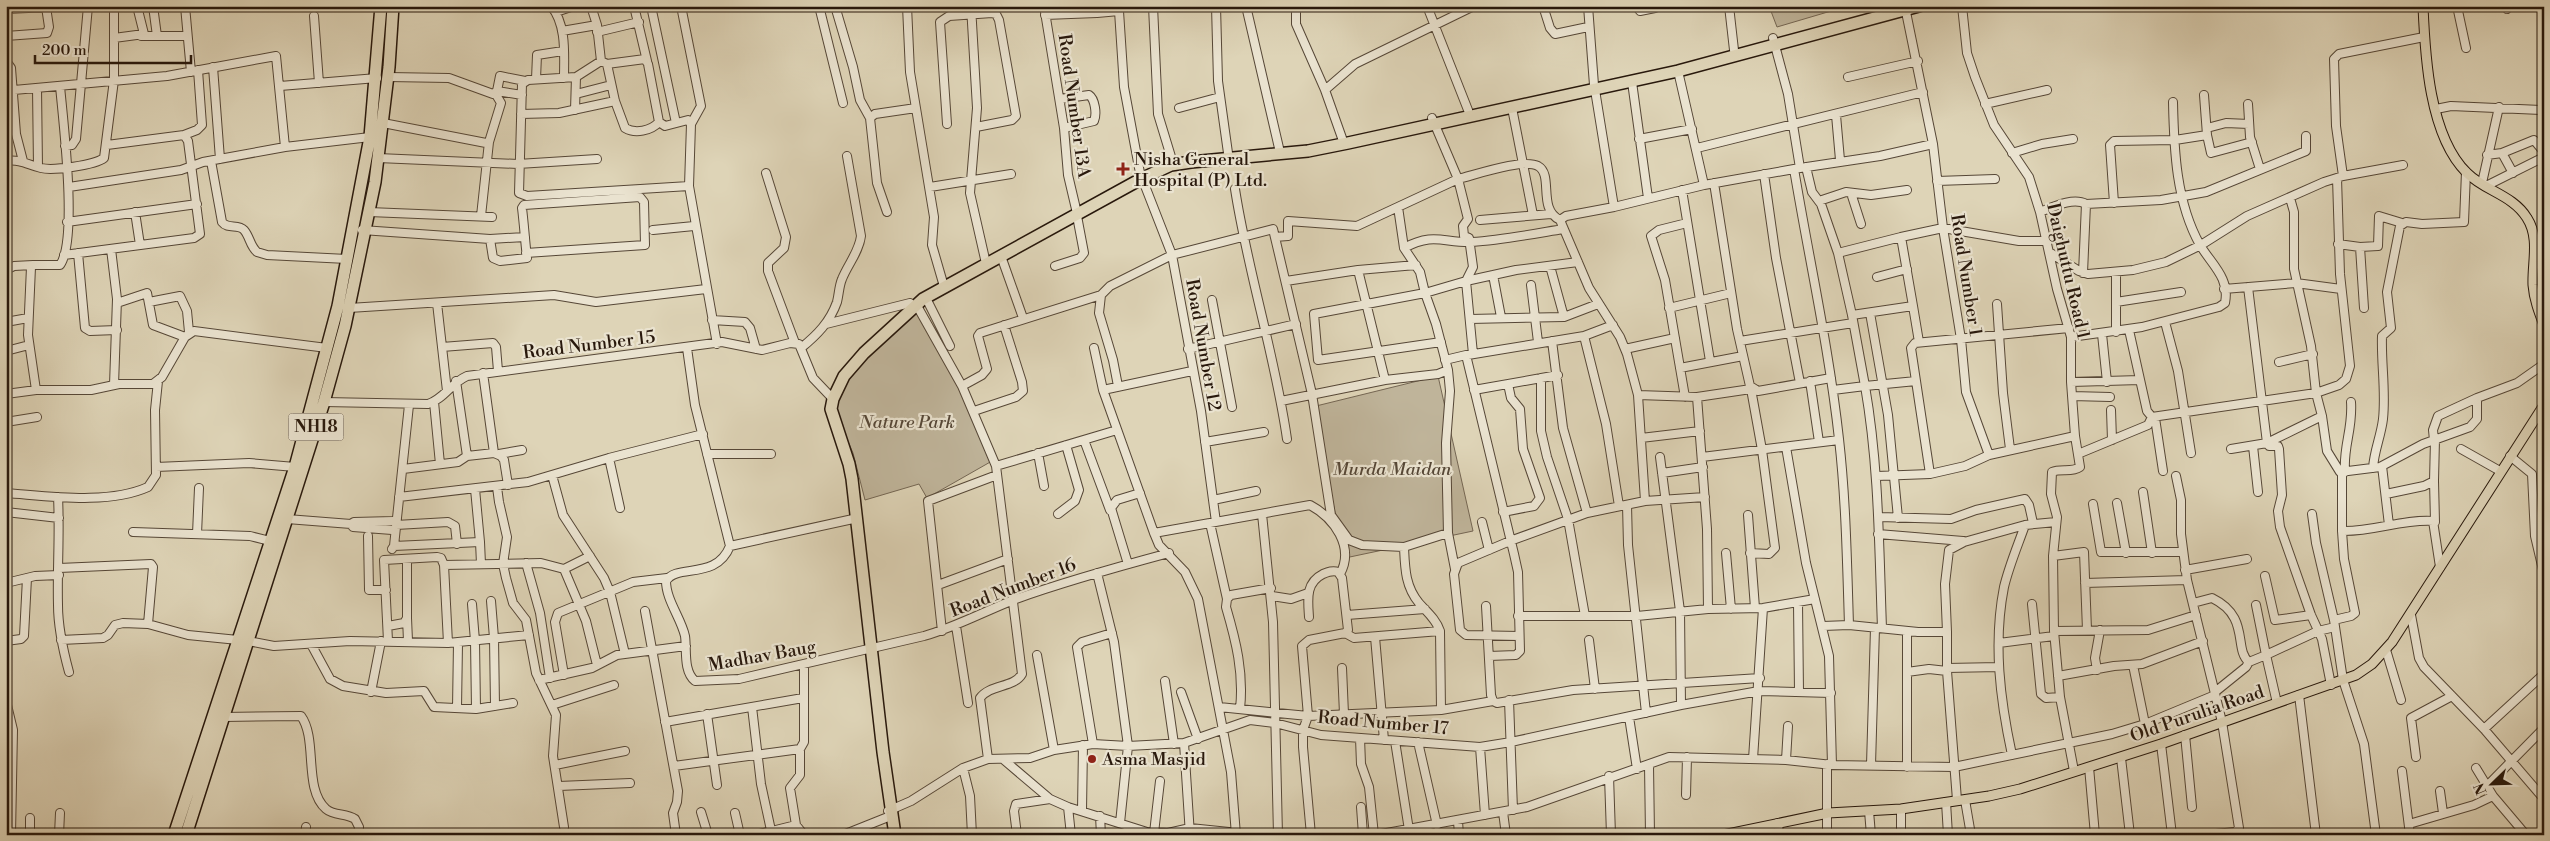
<svg xmlns="http://www.w3.org/2000/svg" width="2550" height="841" font-family="'Libre Bodoni',serif">
	<style>
		.green { fill: #bfb49a; stroke: #746653 }
		.lines { fill: none; stroke-linecap: round; stroke-linejoin: round }
		.minor-casing { stroke: #564737; stroke-width: 10 }
		.major-casing { stroke: #28180c; stroke-width: 11 }
		.highway-casing { stroke: #28180c; stroke-width: 14 }
		.minor { stroke: #eae3d0; stroke-width: 8 }
		.major { stroke: #ded4b7; stroke-width: 9 }
		.highway { stroke: #ded4b7; stroke-width: 11 }
		.poi-dot { fill: #8f2418; stroke: #eae3d0; stroke-width: 2 }
		.labels { text-anchor: middle; dominant-baseline: central; stroke-width: 4.5; stroke-linejoin: round; paint-order: stroke }
		.shield { fill: #eae3d0; stroke: #625547; stroke-width: 1 }
		.shield-label { font-size: 16px; font-weight: bold; fill: #28180c }
		.street-label { font-size: 18px; fill: #28180c; stroke: #eae3d0 }
		.poi-label { font-size: 18px; fill: #28180c; stroke: #eae3d0; text-anchor: start }
		.park-label { font-size: 18px; font-style: italic; fill: #554737; stroke: #eae3d0 }
	</style>
	<rect width="100%" height="100%" fill="#ded4b7"/>
	<filter id="stains"><feTurbulence type="fractalNoise" baseFrequency=".004" numOctaves="4"/><feColorMatrix values="0 0 0 0 .2 0 0 0 0 .09 0 0 0 0 .02 0 0 0 .5 -.17"/></filter>
	<radialGradient id="worn" r=".72"><stop offset=".6" stop-color="#630" stop-opacity="0"/><stop offset="1" stop-color="#630" stop-opacity=".3"/></radialGradient>
	<!-- green -->
	<path class="green" d="M1769,6H1848L1777,27Z
		M915,310L954,376L992,461L927,498L919,484L865,500L853,453L837,416L835,398L841,380Z
		M1438,376L1473,531L1345,558L1312,407Z"/>
	<g class="lines">
		<defs>
			<path id="minor" d="M153,6L157,36
				M185,6L191,72
				M551,6C567,25 564,55 564,78
				M591,6L597,25L601,61L607,64L645,59L648,64L659,122L665,126L688,120L691,124L689,186L717,344
				M634,6L647,61
				M651,6L676,123
				M681,6L701,106L691,124
				M819,6L843,103
				M835,6L853,67L860,100L870,118
				M907,6L910,72L934,217L932,245L943,283
				M971,6L977,108L970,193L985,259
				M1044,6L1064,128L1068,175L1076,209
				M1096,6L1097,13L1119,11L1124,87L1140,173L1172,255L1201,411L1216,522
				M1153,6L1158,114L1172,160
				M1216,6L1218,81L1228,153
				M1246,6L1279,148
				M1296,6V24L1325,90
				M1427,6L1468,110
				M1543,6L1550,28L1555,34L1588,27
				M1588,6L1594,85
				M1636,6L1640,11L1655,8
				M1729,6L1734,50
				M1962,6L1967,53L1975,77L1994,125L2029,177L2040,212L2057,289L2071,337V382L2075,436L2080,467C2072,473 2061,468 2052,472L2051,494L2057,517L2053,556L2054,631L2060,697L2074,771
				M2457,6L2466,48
				M2505,6L2507,9
				M1905,7L1933,144L1943,228L1961,339L1966,392L1989,455L2075,436
				M6,9L73,6
				M556,12L574,6
				M1045,15L1097,13
				M314,16L319,83
				M562,31L597,25
				M597,32L639,22
				M6,36L47,33L49,27L46,7
				M141,36H187
				M114,38L144,34L137,6
				M1773,38L1788,94L1800,168L1880,156L1933,144
				M6,61L11,68L16,134L23,161
				M601,61L576,77L528,80L522,84L519,193L527,196L689,186
				M607,64L615,101L625,128C635,134 651,131 659,122
				M213,67L220,159
				M1678,71L1704,185
				M388,77L449,78L493,94L497,91L500,76L525,81
				M1848,77L1918,61
				M536,79L537,55L563,51
				M1632,82L1648,198
				M280,86L377,78
				M37,88L38,167
				M14,90L167,76L276,56L285,147
				M1595,90L1614,207
				M497,91L522,95
				M576,94L611,85
				M1060,99L1089,95C1095,99 1097,114 1094,121L1064,128
				M1985,104L2047,90
				M2248,104L2250,137L2260,169
				M1179,108L1220,97
				M1512,108L1533,215
				M2436,109L2451,106L2541,110
				M575,110L576,77
				M521,114L559,113L615,101
				M1836,115L1840,160
				M383,123L486,143L489,142L501,103L495,93
				M947,124L940,22L949,16L992,13L996,14L999,20L1016,116L1012,120L976,127
				M2207,128L2226,123L2249,124
				M184,135L197,130L202,125L198,70
				M2207,135L2211,153L2252,142
				M1342,138L1325,90L1355,64L1474,6
				M1639,139L1692,129
				M65,146L72,145L76,139L88,6
				M1697,148L1923,92
				M2012,153L2042,144L2073,139
				M2502,153L2513,173
				M2487,155L2502,153L2534,140L2544,152
				M378,158L518,164L597,159
				M6,161C21,159 28,165 41,168C53,171 95,165 104,158L114,80V6
				M211,161L222,222C228,230 238,223 244,230C250,237 250,246 257,252L267,255L347,259
				M1806,167L1812,192L1821,204L1838,253
				M1800,168L1794,169C1809,259 1829,348 1839,439C1846,501 1847,563 1849,625L1918,632H1947V671L1957,800
				M766,173L786,237L784,248L768,263V271L795,343
				M1764,174L1776,258L1800,383
				M2343,176L2336,126L2334,59L2339,54L2424,37
				M1937,181L1995,179
				M1714,183L1737,329L1750,386L1758,391L1831,378
				M2482,183L2499,107
				M2486,186L2544,157
				M69,187L181,170L203,162L285,147L370,137
				M930,187L1011,174
				M1235,189C1248,273 1275,355 1287,439
				M1682,190L1710,361
				M1851,193L1861,224
				M2290,198L2294,212V269L2311,346L2316,393L2322,416L2327,451L2340,472L2380,467L2423,444L2470,427L2477,419V398L2517,383L2544,364
				M1819,201L1846,192L1871,195L1907,190
				M2114,203L2110,145L2114,141L2175,140L2207,135L2204,95
				M2086,204L2161,200L2206,192L2306,151V136
				M1398,207L1404,248L1420,272L1425,293L1314,314L1318,360L1441,342
				M135,212L140,245
				M369,212L492,217
				M887,212L877,183L870,118L875,114L916,108
				M2040,212C2053,207 2073,197 2086,204L2083,273
				M481,216L489,142
				M1480,220L1551,214
				M67,222L197,204
				M362,230L490,239
				M653,230L694,226
				M525,237L490,239L493,258L500,261L527,258C525,241 524,224 522,208L524,205L640,197L644,202L645,245L526,253
				M1275,237L1288,236V221L1357,226L1458,179L1432,118
				M2338,244L2360,247
				M1404,248C1434,232 1443,243 1472,242C1502,240 1533,234 1563,229
				M111,249L117,299L114,385
				M2049,252L2079,271L2088,274L2133,270L2166,262L2201,245L2247,216L2324,182L2343,176L2403,165
				M78,253L85,328L90,331L117,330
				M64,255L194,238L200,234L188,141L184,135L107,145
				M1001,256L1023,318
				M1055,266L1080,258L1084,253L1077,216
				M1550,266L1564,317
				M6,270L14,266L33,265
				M1358,270L1416,265
				M1493,275L1501,317
				M1877,277L1907,269
				M1286,281L1358,270L1385,380
				M1531,285L1538,342
				M2248,287L2267,443L2269,446H2278L2279,449L2282,495L2278,511L2280,527L2311,615L2322,639L2331,685
				M2224,289L2296,283L2341,289
				M926,298L950,346
				M1212,300L1232,407
				M149,302L180,296L187,311L189,332
				M2116,302L2181,292
				M117,303L147,293L153,325L185,337
				M437,303L447,391
				M916,304L962,386L996,466
				M1997,304L2003,393L2010,449
				M1913,306L1919,342
				M349,308L554,295L596,302L706,289
				M1669,308L1731,293
				M2364,308L2360,247L2378,246L2379,216L2402,223
				M1870,313L1888,415L1898,518
				M1852,315L1838,253L1901,237
				M1470,319L1564,317L1598,304
				M712,320L745,322L750,328L756,349
				M6,322L28,318
				M2165,322L2178,371L2191,453
				M826,324L910,303
				M2129,330L2147,411L2152,417L2316,393L2339,385L2346,379L2350,366L2340,274L2337,178
				M2116,332V272
				M2102,334L2107,382
				M1584,336L1606,424L1619,506
				M2071,337L2142,327L2219,307L2225,303C2230,278 2212,265 2200,245C2176,202 2174,150 2173,102
				M1552,341L1563,428L1587,513
				M1740,341L1853,323
				M442,347L493,343L496,347L498,371
				M687,348L695,405L730,546L853,519
				M801,348C817,335 830,322 837,302C839,294 839,286 842,279C848,264 859,252 861,236L847,156
				M1094,348L1103,390L1154,533L1159,545L1185,572L1198,599L1231,772L1236,835
				M1188,349L1296,324
				M1625,349L1675,338
				M6,351L29,345
				M1473,354L1466,281L1516,270L1578,262
				M1468,355L1584,336L1613,325
				M1445,360L1466,355L1514,554L1518,572L1520,651L1516,655L1489,656
				M2279,362L2313,354
				M1680,368L1743,356
				M1448,370L1450,391L1446,443L1448,533L1455,569
				M483,373L494,453
				M1541,378V431L1547,457L1568,519L1585,616
				M456,381L467,456
				M1810,381L1819,442
				M1916,381L1911,348L1915,343L2069,328
				M2071,382L2140,380
				M962,386L982,375L987,369L978,336L980,333L1101,295
				M1118,386L1113,360L1099,313L1101,295L1110,286L1172,255L1273,229L1312,394L1331,515L1349,540L1362,545L1404,547L1448,533
				M36,390L28,335L31,267L33,265H60C78,240 63,120 60,86
				M1103,390L1192,371
				M1474,390L1558,375
				M1833,390L1865,386C1879,466 1879,547 1882,628
				M6,394L36,390H91L119,384H153L162,377L185,337L194,331L327,348
				M1638,395L1697,397L1751,389L1762,450L1775,548L1769,554L1750,553
				M2072,396L2110,397
				M1685,397L1665,280L1651,236L1659,230L1687,223
				M1697,397L1707,529L1708,609
				M1281,401L1385,380L1438,374L1448,370L1436,324L1425,293L1466,281L1473,267L1469,238L1464,236L1463,226L1468,219L1458,179C1475,175 1523,158 1538,166C1554,175 1537,209 1560,220
				M324,402L428,404C444,399 451,383 467,376L722,342L762,350L790,343L799,344L813,378L833,399
				M434,402L440,464
				M2111,410L2112,440
				M974,411L1016,397L1023,391L1022,382L1004,325
				M2155,418L2163,471
				M6,422L37,417
				M1641,438L1700,431
				M1084,440L1110,510
				M2434,440L2433,430L2438,416L2477,398
				M1205,442L1264,432
				M2253,446L2258,492
				M1786,447L1806,563L1829,656L1832,765
				M2231,449L2267,443L2322,416
				M2461,449L2500,471
				M1038,453L1044,486
				M499,454L522,450
				M707,454H771
				M2078,454L2148,425L2152,417
				M1989,455L1965,466L1930,474L1916,381L1865,386L1852,315L1913,306L1901,237L1943,228L2019,241H2047
				M2510,456L2532,474L2535,536L2544,574
				M1660,457L1680,611L1681,705
				M1702,457L1839,440
				M609,458L620,508
				M2382,466L2389,525
				M156,467L249,463L295,467
				M2373,468C2374,451 2381,436 2383,419C2386,391 2381,363 2382,336L2391,328L2387,292L2400,226L2406,222L2422,224L2464,222L2466,172
				M403,469L458,462L467,456L494,453L501,456L504,460L508,485
				M2345,472C2343,446 2353,429 2351,402
				M1662,473L1703,467
				M552,475L563,515L604,578L610,592L625,654
				M1877,476L1930,474
				M2176,476L2181,500V534L2187,580L2222,722L2239,828L2235,832L2206,835
				M2434,481L2435,522
				M497,487L499,502L507,537L503,564L506,578L513,603L526,620L536,673L556,715L553,756L564,827
				M2143,492L2152,553
				M6,493C49,496 108,505 148,487L156,475L155,410L158,381
				M2386,494L2424,486L2434,481L2435,439
				M58,497C60,533 57,569 58,605C58,628 63,650 69,672
				M399,497L528,482L609,458L703,434
				M1213,500L1256,491
				M1645,501L1638,395L1627,354L1620,337L1589,288L1560,220L1566,216L1614,207L1704,185L1794,169
				M2117,503L2126,553
				M2093,504L2101,552H2183
				M1627,505L1628,545L1646,713
				M6,512L59,518
				M1503,512L1534,506L1540,498L1523,449L1520,409L1511,398L1508,384
				M1058,514L1075,501L1079,490L1066,445
				M1262,514L1273,622L1278,835
				M2312,514L2316,543L2334,620L2343,680L2364,744L2376,835
				M1748,515L1755,608
				M1879,517L1951,519L1976,510L2025,499L2029,505L2033,523
				M287,519L351,524
				M1482,522L1489,550
				M1210,523L1227,599
				M396,525L448,522L455,526L457,544
				M392,530L353,527L351,524L354,522L393,521
				M2342,531C2373,532 2402,519 2433,521L2440,567
				M133,532L250,536L270,541
				M1154,533L1310,505C1334,518 1355,547 1340,574
				M197,534L199,488
				M1878,534L1963,541
				M368,536L369,590H386
				M480,542L481,564
				M394,546L480,542L475,489
				M730,546C716,581 677,563 666,581C666,600 681,618 685,636C687,650 683,671 695,681L739,679L924,636C956,627 985,611 1016,599C1066,581 1117,567 1169,553
				M1404,547C1405,568 1405,586 1419,603C1427,612 1436,619 1440,631L1441,710
				M392,549L394,546L409,405
				M1726,553L1731,609
				M2053,556L2084,552L2087,630
				M526,563L540,613L550,678
				M1128,564L1111,508L1117,500L1140,493
				M444,565L541,563L564,569L590,556
				M59,568L151,564L153,567L148,624
				M564,569L586,621L597,665
				M2185,570L2247,559
				M1097,573L1114,642L1128,746L1120,823
				M2265,576L2275,620L2311,615
				M6,583L35,576L59,575
				M2085,583L2187,580
				M938,585L1008,559
				M1272,596L1291,599L1308,593
				M491,601L494,638L495,706
				M1798,603L1799,692
				M2193,603L2212,598C2251,617 2233,649 2249,662L2266,655L2256,605
				M472,604L475,641L476,709
				M2032,604L2041,694L2046,698L2060,697
				M1486,606L1491,695L1493,701L1497,703L1573,690L1760,678
				M645,611L678,791L677,802L673,813L676,835
				M1347,615L1425,609
				M2411,615L2419,658L2424,667L2484,729L2544,799
				M1518,616H1637L1708,609L1763,608L1815,599
				M1309,617C1308,600 1305,583 1323,574C1328,572 1333,570 1338,572L1342,578L1348,630L1345,633L1309,640L1302,646L1308,716L1303,730V747L1311,835
				M407,618L408,641
				M2334,620L2351,616L2355,613L2344,559L2342,531V472
				M388,626L404,623L407,618V559
				M956,626L968,703
				M1823,626L1849,625
				M942,631L928,501L997,475
				M1907,631V767
				M2054,631L2148,630L2196,615
				M1947,632L1945,584L1949,550L1964,542L2025,525
				M1345,633L1354,638L1440,631
				M1519,636L1466,635L1460,630L1454,574L1458,563L1510,541L1587,513L1645,501L1705,497
				M1375,637L1384,740
				M61,640L103,638L108,635L115,625L123,623L148,624L188,635L248,641L274,646L350,641L448,643L529,635
				M1589,640L1595,689
				M6,641L21,639L24,636L27,578
				M388,641L384,560L437,557L441,558L444,565L448,643
				M1999,643L2054,636
				M311,644L330,679L343,686L386,693L424,691L434,707L476,709L513,703
				M2386,650L2401,700
				M1037,655L1054,750
				M2133,665L2145,724
				M1342,668L1344,714
				M1947,668L1999,667
				M2097,670L2095,658L2100,630
				M1907,672L1929,669L1947,671
				M564,675L555,622L558,613L633,582L667,578
				M2058,676L2114,666L2142,664L2203,641
				M539,680L592,668L617,655L686,646
				M1165,681L1174,744
				M371,692L381,641
				M1181,692L1198,739
				M2299,695L2316,835
				M1509,700L1513,810
				M6,701L13,730L11,835
				M2277,703L2266,655L2318,631L2335,627
				M552,705L614,685
				M752,707L761,784L772,835
				M1219,707L1308,716L1441,710L1493,701
				M457,708L458,643
				M1240,709C1244,673 1236,641 1226,607L1227,599L1231,595L1271,588
				M707,714L717,785
				M223,717L301,716C318,739 303,789 326,809C334,816 346,813 355,819L359,827L358,835
				M1629,717L1637,769
				M665,722L803,698
				M2484,729L2544,674
				M2185,735L2192,807
				M1360,738L1361,764L1369,787L1374,835
				M1395,741L1409,830
				M1418,742L1437,825
				M1184,743L1190,835
				M1093,744L1077,647L1082,642L1112,633
				M2161,744L2172,835
				M1480,747L1485,815
				M2012,755C2000,699 1993,643 2004,587C2009,566 2018,545 2025,525L2056,522
				M2416,757L2411,718L2452,696
				M2121,758L2130,835
				M988,759L980,698C990,684 1014,688 1022,674L996,466L1117,430
				M1753,759L1763,608
				M1004,760L1050,799L1068,807L1147,832L1168,833L1190,828L1258,835
				M1786,760L1788,726
				M555,765L625,751
				M1649,765L1650,835
				M1871,765L1875,628
				M674,766L800,749L804,742V665
				M2089,767L2095,835
				M963,768L970,796L972,835
				M2476,768L2493,796L2526,835
				M2402,771L2410,835
				M1609,776L1611,835
				M559,786L630,783
				M2487,786L2544,728
				M2440,791L2443,813
				M1686,795L1687,757
				M1965,800L1971,835
				M1946,802L1948,835
				M1068,807L1071,835
				M1361,807L1363,835
				M1901,809V835
				M888,811L911,801L963,768L988,759L1030,758L1054,750L1093,744L1128,746L1184,743L1250,720L1275,723L1321,735L1480,747L1511,742L1681,705L1759,691L1831,693
				M1082,811L1083,745
				M1869,811L1871,835
				M701,812L708,835
				M1503,812L1506,835
				M735,813L740,835
				M1100,816L1101,835
				M1458,821L1459,835
				M1778,823L1779,835
				M2409,824L2474,805L2493,796
				M796,825L790,788L800,775V749
				M1154,833L1160,781
				M30,835V818
				M59,835L60,813
				M305,835L306,827
				M755,835L796,825L804,835
				M843,835L888,817
				M1017,835L1014,811L1016,804L1050,799
				M1376,835L1527,807L1669,757L1786,760L1832,765L1954,767L2112,734L2145,724L2215,695V692L2246,667L2249,662
				M1827,835V764"/>
			<path id="major" d="M2423,6C2425,55 2429,136 2467,173C2485,191 2513,195 2527,218C2540,238 2532,263 2533,285C2534,299 2539,312 2544,325
				M1723,835L1828,813L1901,809L1989,796L2020,789L2161,744L2356,675L2372,664L2392,642L2544,405"/>
			<path id="highway" d="M174,835L295,467L338,306L370,137L381,6
				M186,835L324,402L345,326L375,182L389,67L393,6
				M895,835L883,752L852,479L849,464L831,409L833,399L844,376L864,353L923,299L1141,179L1171,165L1191,162L1308,151L1348,143L1678,71L1919,6"/>
		</defs>
		<!-- minor casing -->
		<use href="#minor" class="minor-casing"/>
		<!-- major casing -->
		<use href="#major" class="major-casing"/>
		<!-- highway casing -->
		<use href="#highway" class="highway-casing"/>
		<!-- minor -->
		<use href="#minor" class="minor"/>
		<!-- major -->
		<use href="#major" class="major"/>
		<!-- highway -->
		<use href="#highway" class="highway"/>
	</g>
	<!-- markers -->
	<g class="poi-dot">
		<path d="M1120.5 161.5h5v5h5v5h-5v5h-5v-5h-5v-5h5z"/>
		<circle cx="1092" cy="759" r="5"/>
	</g>
	<g class="labels">
		<!-- shield labels -->
		<rect class="shield" x="288.5" y="413.5" width="55" height="27" rx="4"/>
		<g class="shield-label">
			<text x="316" y="427">NH18</text>
		</g>
		<!-- street labels -->
		<g class="street-label">
			<text transform="translate(1074 106) rotate(82)">Road Number 13A</text>
			<text transform="translate(2068 271) rotate(77)">Daighuttu Road 1</text>
			<text transform="translate(1966 275) rotate(81)">Road Number 1</text>
			<text transform="translate(589 345) rotate(-7)">Road Number 15</text>
			<text transform="translate(1203 345) rotate(80)">Road Number 12</text>
			<text transform="translate(1013 588) rotate(-21)">Road Number 16</text>
			<text transform="translate(762 656) rotate(-10)">Madhav Baug</text>
			<text transform="translate(2197 714) rotate(-19)">Old Purulia Road</text>
			<text transform="translate(1383 723) rotate(5)">Road Number 17</text>
		</g>
		<!-- poi labels -->
		<g class="poi-label">
			<text x="1134" y="159">Nisha General<tspan x="1134" dy="21">Hospital (P) Ltd.</tspan></text>
			<text x="1102" y="759">Asma Masjid</text>
		</g>
		<!-- park labels -->
		<g class="park-label">
			<text x="907" y="422">Nature Park</text>
			<text x="1392" y="469">Murda Maidan</text>
		</g>
	</g>
	<!-- margin -->
	<rect width="2550" height="841" fill="none" stroke="#ded4b7" stroke-width="25"/>
	<rect x="8" y="8" width="2535" height="826" fill="none" stroke="#28180c" stroke-width="2.5"/>
	<rect x="12" y="12" width="2525" height="816" fill="none" stroke="#28180c"/>
	<!-- north arrow -->
	<g transform="translate(2492 784) rotate(247)" stroke="#eae3d0" stroke-width="4" paint-order="stroke">
	<path d="M0-4L9 19L0 12L-9 19Z" fill="#28180c"/>
	<text y="-8" font-size="14" font-weight="bold" text-anchor="middle" fill="#28180c">N</text>
	</g>
	<!-- scale -->
	<path d="M35 55v8h156v-8" fill="none" stroke="#28180c" stroke-width="2.5"/>
	<text x="42" y="55" font-size="15" fill="#28180c" stroke="#eae3d0" stroke-width="4" paint-order="stroke">200 m</text>
	<rect width="100%" height="100%" filter="url(#stains)"/>
	<rect width="100%" height="100%" fill="url(#worn)"/>
</svg>
